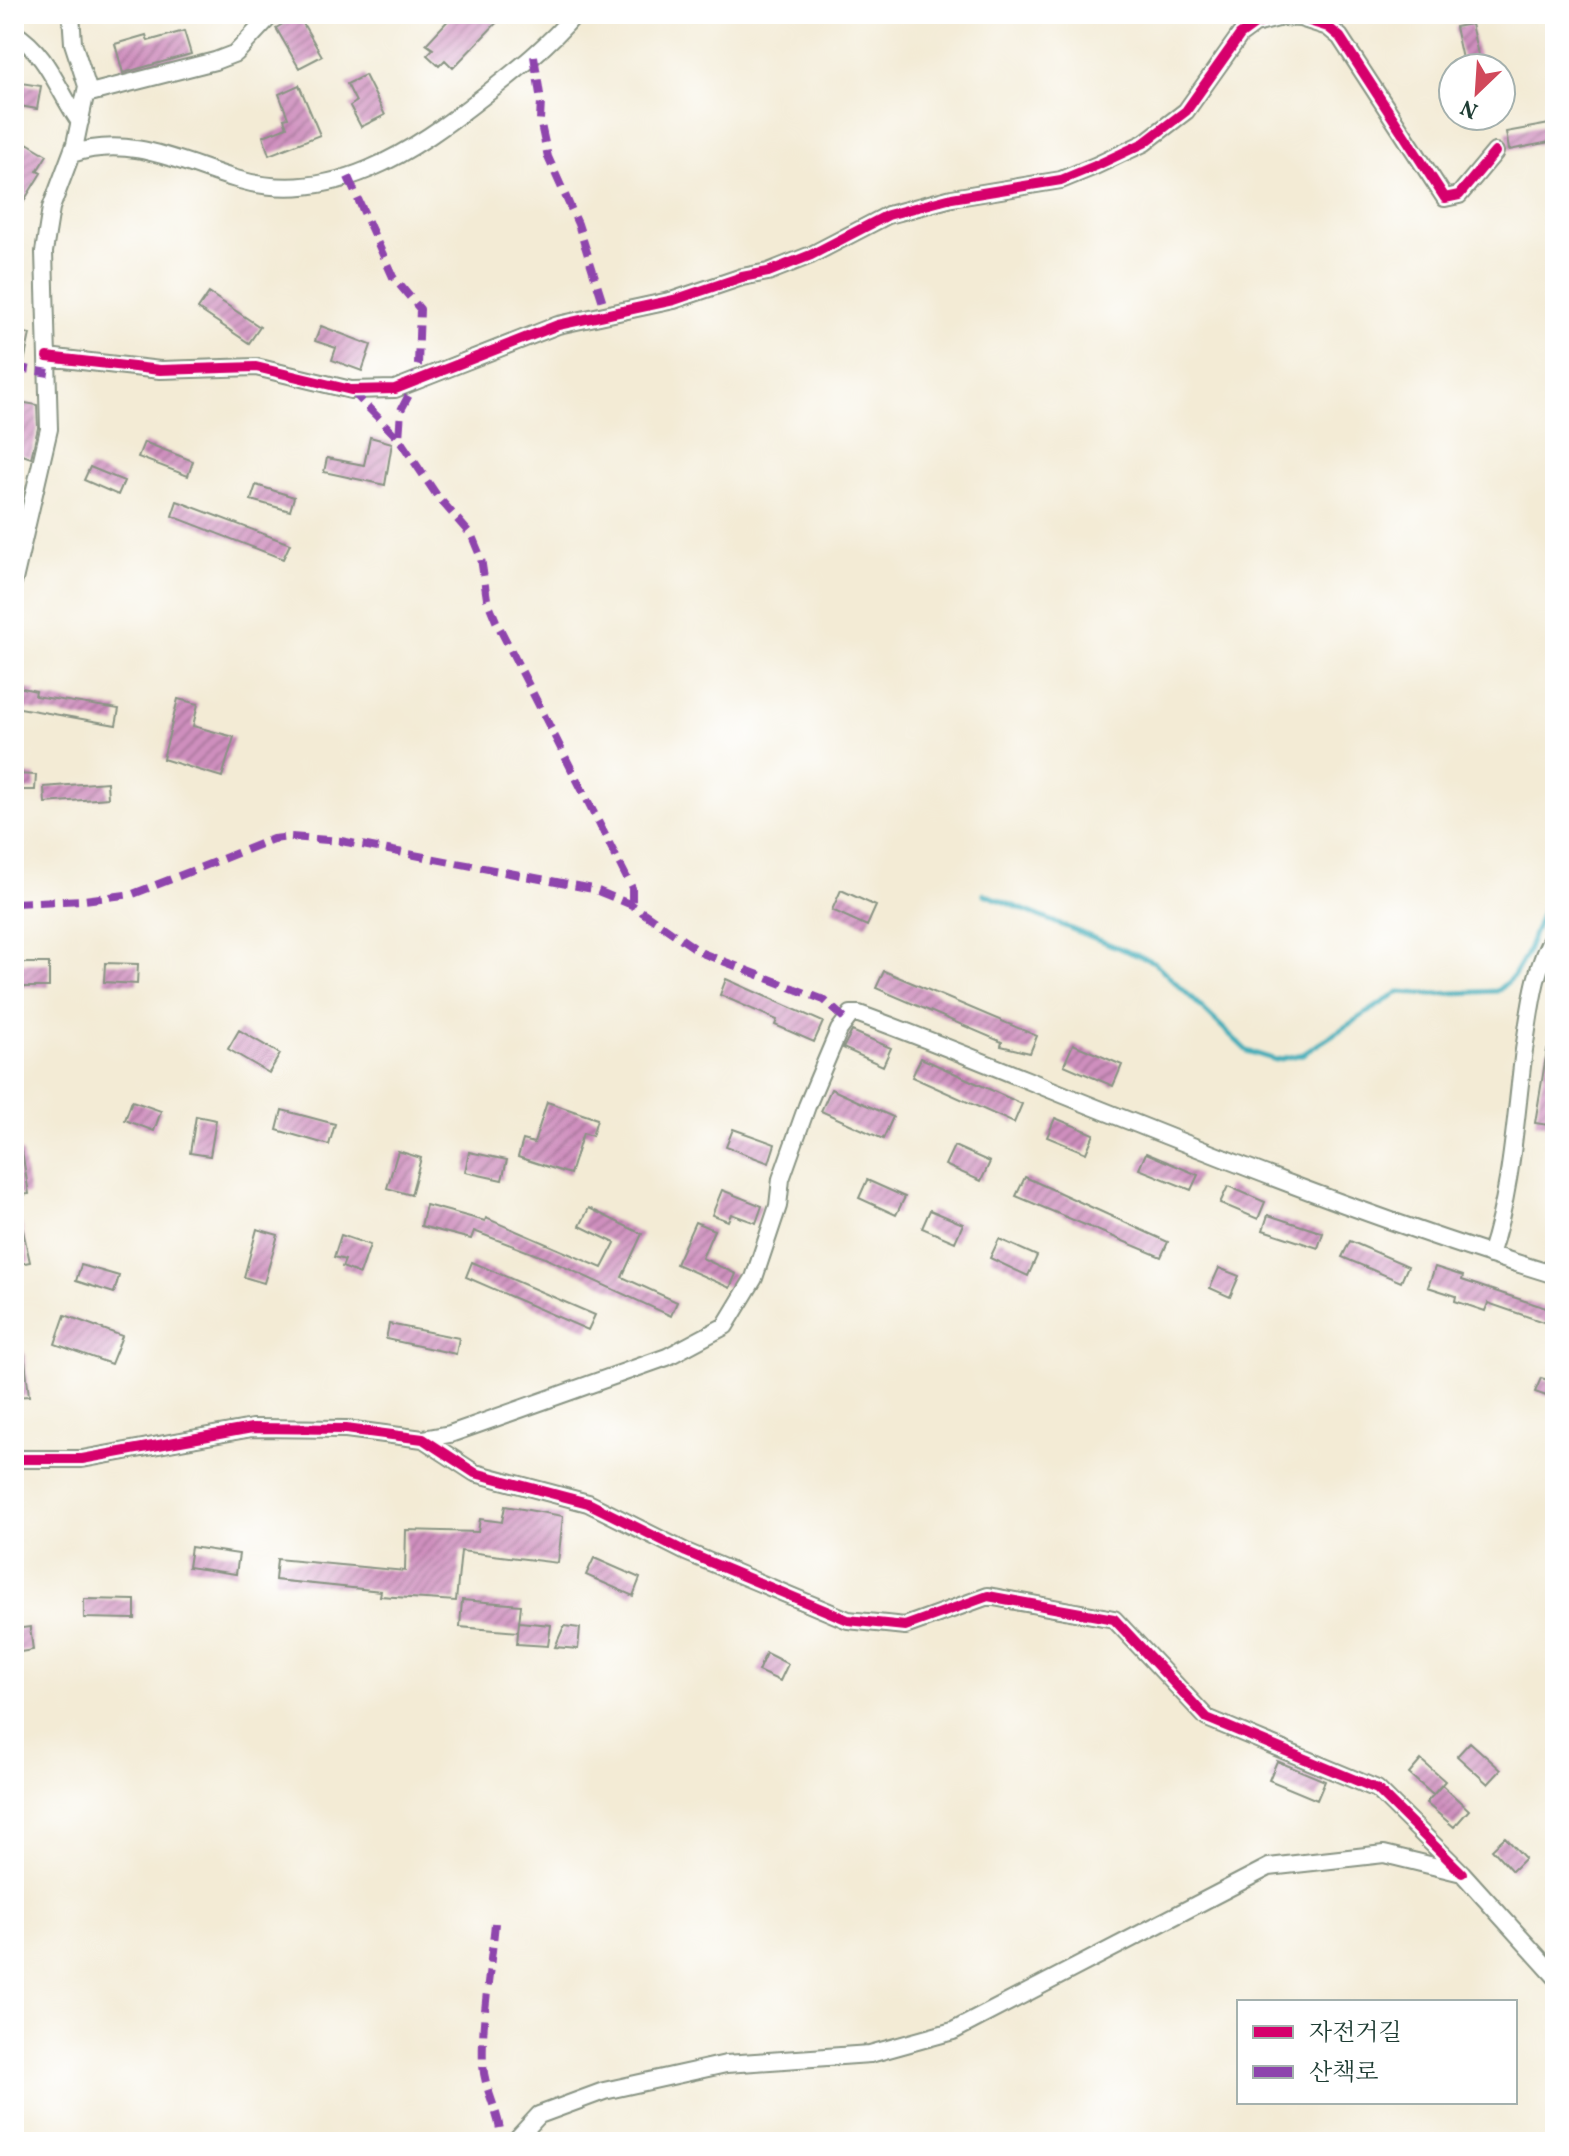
<svg xmlns="http://www.w3.org/2000/svg" width="1569" height="2156" font-family="Vollkorn,'Noto Serif KR',serif">
	<style>
		.lines { fill: none; stroke-linecap: round; stroke-linejoin: round }
		.stream { stroke: #3cacb8; stroke-width: 5 }
		.building { fill: url(#building-hatch) }
		.minor-casing { stroke: #899484; stroke-width: 20 }
		.minor { stroke: #fff; stroke-width: 16 }
		.quiet { stroke: #8e44ad; stroke-width: 8; stroke-dasharray: 16 8; stroke-linecap: butt }
		.cycleway-casing { stroke: #fff; stroke-width: 15 }
		.cycleway { stroke: #d6006c; stroke-width: 10 }
	</style>
	<defs>
		<pattern id="building-hatch" width="6" height="6" patternUnits="userSpaceOnUse" patternTransform="scale(2)"><rect width="6" height="6" fill="#cf8fbe"/><path d="M-1 1l2-2M0 6l6-6M5 7l2-2" fill="none" stroke="#a7769b"/></pattern>
	</defs>
	<rect width="100%" height="100%" fill="#fff"/>
	<filter id="ink" filterUnits="userSpaceOnUse"><feTurbulence type="fractalNoise" baseFrequency=".0125" numOctaves="2"/><feDisplacementMap in="SourceGraphic" scale="16" xChannelSelector="R" yChannelSelector="G"/><feConvolveMatrix kernelMatrix="1 2 1 2 8 2 1 2 1" color-interpolation-filters="sRGB"/></filter>
	<filter id="wash" filterUnits="userSpaceOnUse"><feTurbulence type="fractalNoise" baseFrequency=".006" numOctaves="4" result="noise"/><feDisplacementMap in="SourceGraphic" scale="32" xChannelSelector="R" yChannelSelector="G"/><feGaussianBlur stdDeviation="1.8" result="paint"/><feColorMatrix in="noise" values="0 0 0 0 0 0 0 0 0 0 0 0 0 0 0 0 0 1.4 0 .05"/><feComposite in="paint" operator="in"/></filter>
	<g filter="url(#wash)">
		<rect width="100%" height="100%" fill="#f3ebd5"/>
		<g class="lines">
			<!-- stream -->
			<path class="stream" d="M984,894L1154,962L1247,1051L1276,1060L1303,1054L1399,992L1433,994L1497,991L1513,977L1526,955L1555,877"/>
		</g>
		<g id="blocks">
			<!-- building -->
			<path class="building" d="M454,14H505L453,68L445,60L439,66L427,55L433,49L426,44Z
				M298,15L322,56L299,68L276,28Z
				M1471,24L1481,68H1464L1455,27Z
				M184,31L191,54L123,73L115,44L146,35L148,41Z
				M365,75L385,115L361,127L350,106L356,102L347,84Z
				M14,82L41,86L37,109L14,105Z
				M299,85L320,135L269,155L263,136L287,127L284,119L288,118L279,94Z
				M1555,123V141L1509,150L1506,132Z
				M27,143L47,155L37,171L41,173L14,217V164Z
				M209,293L260,327L249,343L198,309Z
				M321,326L371,345L362,371L332,360L336,348L315,341Z
				M14,331L30,334L20,381L14,380Z
				M14,401L37,405L38,428L31,458L14,452Z
				M370,437L392,443L385,485L324,472L327,458L364,465Z
				M144,442L193,461L188,476L138,457Z
				M90,467L124,481L118,495L84,480Z
				M256,485L294,497L290,511L251,500Z
				M177,501L290,544L283,559L172,516Z
				M14,686L36,691L35,696L119,709L116,725L14,707Z
				M178,699L198,704L193,726L234,737L222,777L163,759Z
				M14,774L36,775L35,790H14Z
				M107,782L108,798L45,803L44,787Z
				M841,890L876,906L867,926L832,910Z
				M14,963H49V987H14Z
				M105,963L138,964L137,984L104,982Z
				M884,971L1037,1036L1030,1053L1001,1046L1002,1042L876,988Z
				M726,979L823,1022L814,1042L775,1025L777,1020L720,995Z
				M239,1030L280,1054L269,1073L228,1049Z
				M852,1031L891,1048L883,1066L843,1048Z
				M1073,1044L1122,1065L1113,1086L1064,1065Z
				M1547,1050L1555,1051V1126L1535,1123Z
				M921,1058L1022,1104L1014,1123L912,1077Z
				M831,1089L893,1117L883,1139L821,1111Z
				M132,1101L161,1111L154,1131L125,1120Z
				M547,1102L597,1119L592,1136L583,1133L570,1174L518,1157L523,1140L534,1143Z
				M282,1110L335,1124L329,1145L277,1130Z
				M196,1116L216,1120L210,1156L190,1153Z
				M1055,1118L1094,1134L1086,1153L1047,1137Z
				M733,1129L775,1144L769,1163L726,1147Z
				M954,1146L990,1162L981,1181L945,1165Z
				M14,1151H22L29,1194L14,1196Z
				M398,1151L421,1158L411,1195L387,1188Z
				M469,1152L507,1160L502,1180L465,1172Z
				M1146,1153L1198,1175L1191,1190L1139,1169Z
				M1025,1177L1168,1242L1161,1257L1016,1196Z
				M867,1180L905,1197L896,1215L859,1198Z
				M1228,1186L1265,1202L1258,1219L1220,1203Z
				M722,1190L762,1206L756,1223L731,1214L728,1221L712,1215Z
				M426,1205L485,1221L486,1218L602,1268L615,1243L580,1226L589,1208L642,1234L622,1277L677,1302L671,1316L545,1258L474,1231L471,1239L421,1226Z
				M930,1210L963,1224L955,1242L922,1228Z
				M1268,1215L1323,1233L1318,1248L1263,1230Z
				M14,1217H20L30,1262L14,1265Z
				M695,1222L714,1230L702,1258L736,1274L730,1288L676,1264Z
				M257,1229L278,1235L264,1283L244,1277Z
				M341,1235L370,1245L360,1274L342,1267L345,1260L334,1257Z
				M999,1239L1037,1256L1028,1276L990,1258Z
				M1350,1241L1408,1266L1401,1282L1342,1257Z
				M472,1262L595,1315L588,1330L466,1277Z
				M81,1265L119,1276L114,1293L76,1281Z
				M1435,1267L1463,1276L1462,1280L1555,1311V1326L1488,1303L1485,1311L1455,1301L1456,1296L1428,1287Z
				M1219,1268L1239,1276L1230,1297L1210,1288Z
				M65,1315L122,1336L111,1364L55,1344Z
				M389,1324L459,1338L456,1354L386,1339Z
				M14,1351H24L29,1396L14,1397Z
				M1541,1378L1555,1382V1399L1535,1392Z
				M505,1506L563,1516L558,1563L461,1551L456,1601L380,1596L381,1591L275,1580L277,1559L405,1571L406,1530L478,1532L480,1519L502,1522Z
				M191,1547L239,1554L236,1574L188,1567Z
				M594,1558L640,1578L633,1596L586,1575Z
				M84,1599L135,1600V1619L84,1618Z
				M462,1600L521,1605L518,1632L460,1627Z
				M519,1622L551,1625L548,1646L517,1644Z
				M564,1626L580,1628L578,1649L555,1647Z
				M30,1627L33,1650L14,1653V1629Z
				M766,1653L788,1664L780,1681L758,1671Z
				M1470,1742L1501,1770L1488,1784L1457,1756Z
				M1421,1760L1445,1781L1433,1795L1409,1774Z
				M1277,1761L1325,1781L1317,1800L1269,1780Z
				M1442,1785L1469,1810L1454,1827L1426,1803Z
				M1505,1837L1525,1858L1512,1871L1492,1849Z"/>
		</g>
	</g>
	<g filter="url(#ink)">
		<use href="#blocks" fill-opacity="0" stroke="#899484" stroke-width="2"/>
		<g class="lines">
			<defs>
				<path id="minor" d="M14,33C49,55 57,90 80,122
					M86,94L215,61L236,53L272,14
					M72,154C130,134 182,163 236,179C331,208 414,151 485,95C517,70 549,45 575,14
					M47,357L160,370L256,367L351,390L395,389L558,325L674,300L742,277L768,272L811,255L888,215L952,198L1061,180L1095,166L1144,143L1186,111L1240,35L1255,24L1282,17L1300,18L1328,27L1340,37L1445,198L1459,195L1495,152
					M14,580L49,429L44,252L51,208L75,144L87,86L73,43L71,14
					M1490,1255C1512,1189 1515,1119 1524,1050C1530,1012 1534,966 1555,933
					M423,1439L450,1434L667,1357L725,1326L754,1278L778,1206L781,1179L807,1106L839,1030L851,1014H859C953,1048 1044,1088 1137,1124C1274,1179 1413,1232 1555,1275
					M14,1459H82L252,1428L346,1429L423,1439L475,1473L588,1503L686,1552L848,1620L905,1626L988,1596L1114,1619L1207,1718L1377,1789L1462,1873
					M514,2142L539,2115L604,2091L726,2064L870,2054L953,2031L1269,1867L1384,1854L1462,1873L1555,1976"/>
			</defs>
			<!-- minor casing -->
			<use href="#minor" class="minor-casing"/>
			<!-- minor -->
			<use href="#minor" class="minor"/>
			<!-- quiet -->
			<path class="quiet" d="M534,56L541,101L540,120L548,157L578,224L606,312
				M348,177L393,277L420,309L418,365L412,389L401,410L399,439
				M14,367L49,373
				M351,390L399,439L438,497L472,536L481,558L487,599L496,621L632,888V905
				M14,903L84,900L133,894L273,839L291,837L341,841L593,889L632,905L702,953L824,1000L845,1019
				M495,1923C491,1967 481,2021 483,2065C485,2093 501,2114 501,2142"/>
			<defs>
				<path id="cycleway" d="M47,357L160,370L256,367L351,390L395,389L558,325L674,300L742,277L768,272L811,255L888,215L952,198L1061,180L1095,166L1144,143L1186,111L1240,35L1255,24L1282,17L1300,18L1328,27L1340,37L1445,198L1459,195L1495,152
					M14,1459H82L252,1428L346,1429L423,1439L475,1473L588,1503L686,1552L848,1620L905,1626L988,1596L1114,1619L1207,1718L1377,1789L1462,1873"/>
			</defs>
			<!-- cycleway casing -->
			<use href="#cycleway" class="cycleway-casing"/>
			<!-- cycleway -->
			<use href="#cycleway" class="cycleway"/>
		</g>
	</g>
	<!-- margin -->
	<rect width="1569" height="2156" fill="none" stroke="#fff" stroke-width="48"/>
	<!-- legend -->
	<rect x="1237" y="2000" width="280" height="104" fill="#ffffff" stroke="#a5b1ae" stroke-width="2"/>
	<rect x="1253" y="2026" width="40" height="12" fill="#d6006c" stroke="#a5b1ae" stroke-width="2"/>
	<text x="1309" y="2040" font-size="24" fill="#1f3d34">자전거길</text>
	<rect x="1253" y="2066" width="40" height="12" fill="#8e44ad" stroke="#a5b1ae" stroke-width="2"/>
	<text x="1309" y="2080" font-size="24" fill="#1f3d34">산책로</text>
	<!-- north arrow -->
	<g transform="translate(1477 92) rotate(205)"><circle r="38" fill="#ffffff" stroke="#a5b1ae" stroke-width="2"/>
	<path d="M0-6L14 30L0 20L-14 30Z" fill="#d1495b"/>
	<text y="-12" font-size="22" font-weight="bold" text-anchor="middle" fill="#1f3d34">N</text>
	</g>
</svg>
